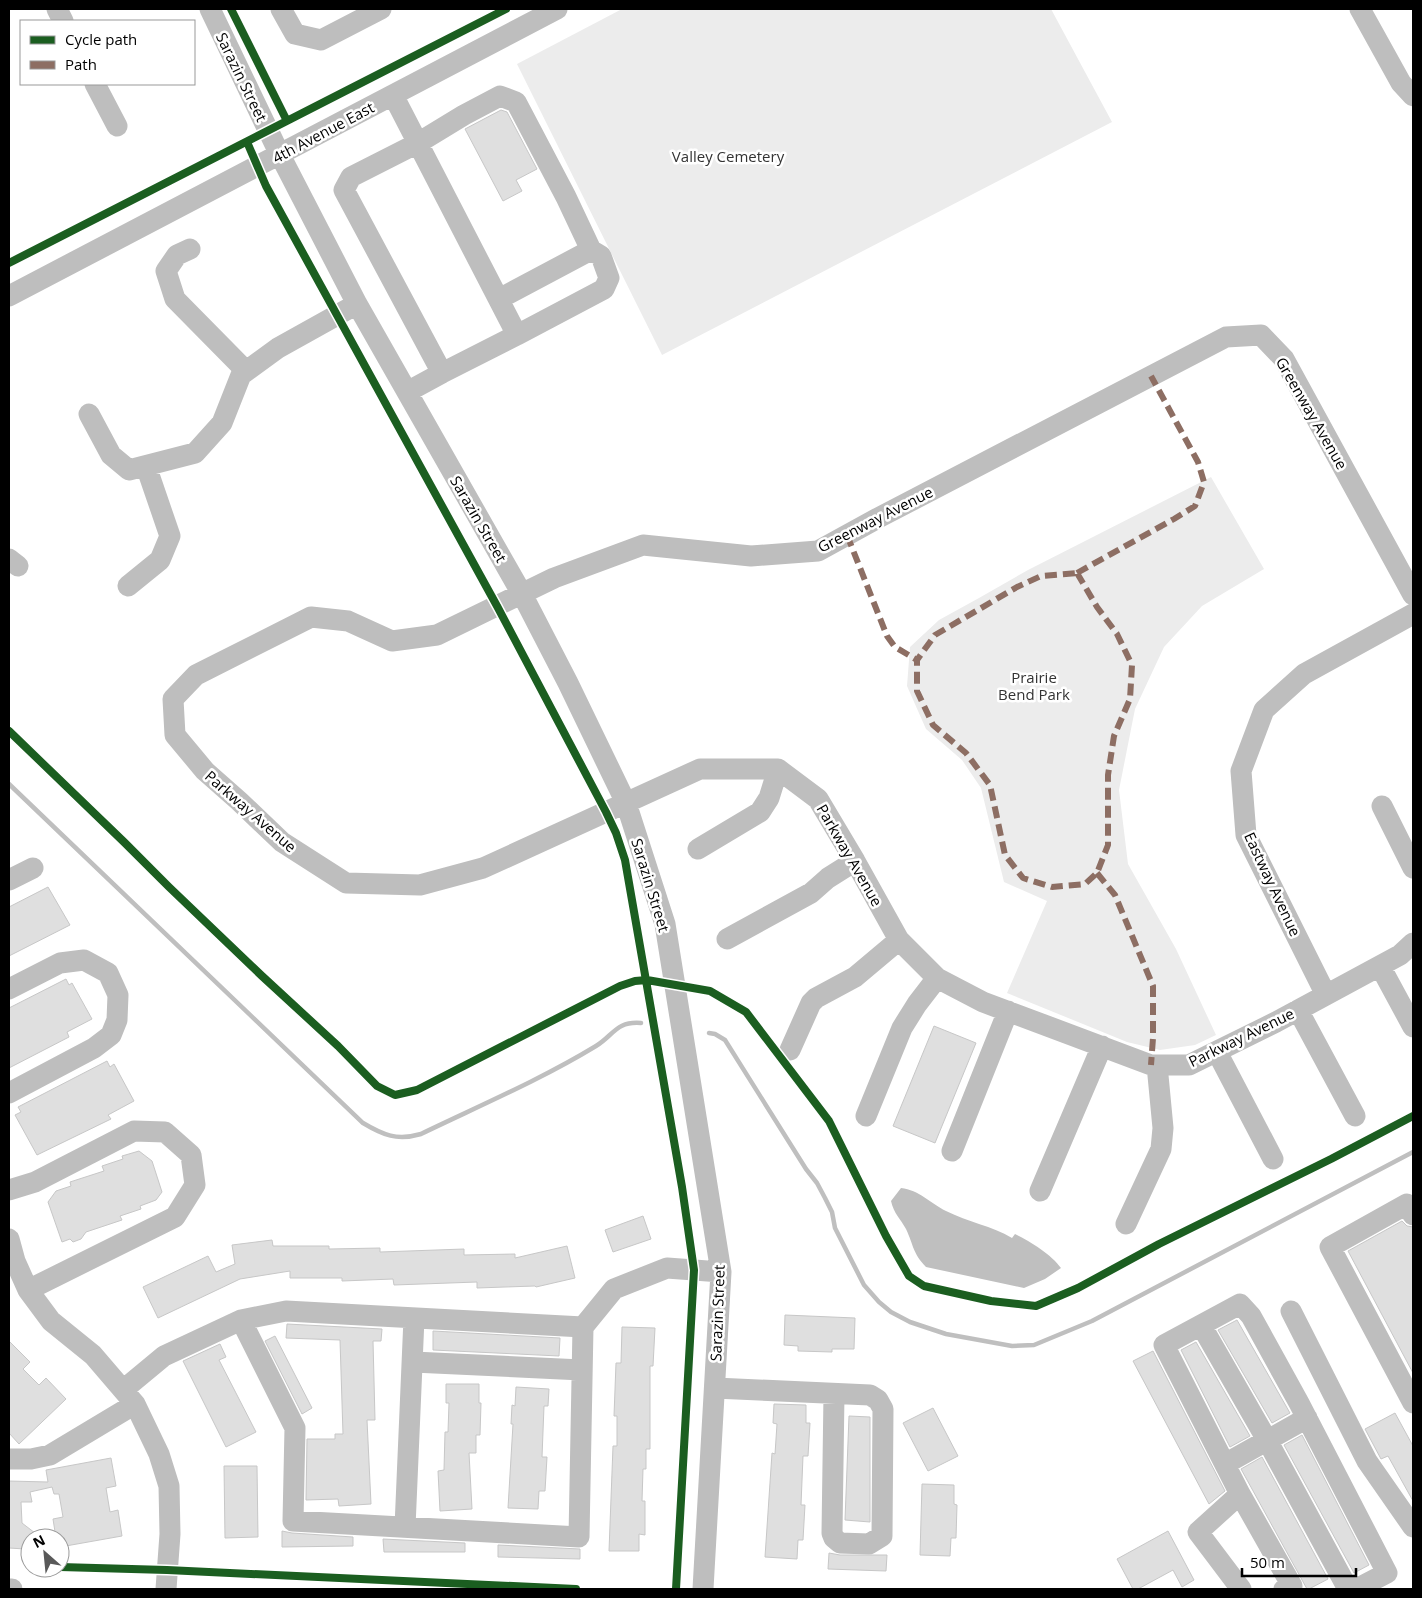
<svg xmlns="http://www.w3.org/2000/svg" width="1422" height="1598" font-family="'Open Sans',sans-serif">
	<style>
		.green { fill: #ececec }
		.water { fill: #bfbfbf }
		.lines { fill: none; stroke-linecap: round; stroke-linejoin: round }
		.stream { stroke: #bfbfbf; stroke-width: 4.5 }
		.building { fill: #dfdfdf; stroke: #c7c7c7 }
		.minor { stroke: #bebebe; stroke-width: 21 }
		.quiet { stroke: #8d6e63; stroke-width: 6; stroke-dasharray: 12 6; stroke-linecap: butt }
		.cycleway-casing { stroke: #fff; stroke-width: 11 }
		.cycleway { stroke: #1b5e20; stroke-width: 8 }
		.labels { text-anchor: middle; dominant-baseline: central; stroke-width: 5; stroke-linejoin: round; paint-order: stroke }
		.street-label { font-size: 15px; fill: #000; stroke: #fff }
		.park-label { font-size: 15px; fill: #333; stroke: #fff }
	</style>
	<rect width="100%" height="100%" fill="#fff"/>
	<!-- green -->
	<path class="green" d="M622,9H1051L1112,122L662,355L517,64Z
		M1211,477L1264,569L1202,606L1164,647L1135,709L1119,790L1128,864L1176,949L1216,1035L1195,1045L1160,1050L1127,1042L1007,993L1047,901L1004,882L981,788L962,760L926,729L907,686L910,647L939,620L979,598L1028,570Z"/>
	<!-- water -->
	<path class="water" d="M901,1188C919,1190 930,1203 946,1211C968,1222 992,1226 1012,1238L1015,1234C1030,1241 1052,1255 1061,1268L1045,1279L1024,1288L926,1267C912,1252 914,1246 906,1229C900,1218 894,1214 891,1201Z"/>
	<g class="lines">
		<!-- stream -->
		<path class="stream" d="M9,784L363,1123C383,1135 397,1141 421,1134C479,1106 540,1080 596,1046C614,1035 616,1021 641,1023
			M709,1033L715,1034L725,1040L806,1169L817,1183L825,1198L832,1212L835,1228L864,1285L879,1302L891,1312L910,1322L946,1334L1012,1346L1034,1345L1092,1321L1413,1152"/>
	</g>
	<!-- building -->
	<path class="building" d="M501,110L507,112L537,169L516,180L522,191L503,201L465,129Z
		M48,887L70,925L9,956V907Z
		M66,979L69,985L72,983L92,1019L67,1032L69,1037L9,1068V1008Z
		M934,1026L976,1043L935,1143L893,1126Z
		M107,1061L110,1067L114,1064L134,1101L108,1115L111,1119L37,1155L15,1115L21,1112L18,1107Z
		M139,1151L152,1161L162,1192L156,1200L140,1206L141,1209L120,1216L122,1220L86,1232L81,1239L73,1242L70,1239L62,1242L48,1202L56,1191L71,1186L70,1182L104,1171L102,1166L123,1159L122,1156Z
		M643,1216L651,1239L613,1252L605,1230Z
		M1402,1221L1407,1226L1413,1227V1373L1348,1251Z
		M272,1240L273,1246H329V1249L380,1248V1252L464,1249V1255L515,1254V1258L567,1246L575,1278L536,1287L535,1286L477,1288V1282L394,1285L393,1279L342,1281V1278H290V1271L240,1279L158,1318L143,1287L208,1256L216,1272L235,1264L232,1245Z
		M785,1315L855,1318L854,1349H832V1352L798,1351V1346L784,1345Z
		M1237,1320L1290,1413L1272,1423L1218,1330Z
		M287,1324L382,1329L381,1341H373L375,1420H367L371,1504L339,1506L338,1499L306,1500L307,1439H335V1434H343L340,1340L286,1338Z
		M622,1327L655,1328L653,1366H650V1449H646V1469H643L642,1501H645V1535L639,1534V1551H609L613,1446H617V1416H614L616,1363H621Z
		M433,1331L560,1338L559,1356L433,1350Z
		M275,1336L312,1408L302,1414L265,1341Z
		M9,1341L30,1362L23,1369L39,1385L46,1378L66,1399L19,1444L9,1433Z
		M1196,1342L1250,1436L1230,1447L1181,1350Z
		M220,1344L226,1357L219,1360L256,1432L226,1447L183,1361Z
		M1153,1351L1225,1491L1209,1504L1133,1361Z
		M446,1384H479V1403H481L480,1435H476V1453H469L472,1509L440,1511L438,1471L444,1470L445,1432H448L449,1403H446Z
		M516,1387L549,1389L548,1406H544L542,1457H547L545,1491H539L538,1509L508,1508L513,1424H511L512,1405L515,1406Z
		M774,1404L806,1405V1423H810L808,1456H803L801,1505H805L803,1540H798L797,1559L765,1557L772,1453L775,1454L777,1424L773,1423Z
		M933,1408L958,1456L928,1471L903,1423Z
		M1395,1413L1413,1446V1501L1388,1456L1381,1459L1365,1429Z
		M849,1416L870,1417V1522L845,1520Z
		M1302,1435L1369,1565L1354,1573L1284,1445Z
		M1262,1457L1328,1579L1309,1589H1307L1241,1469Z
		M111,1458L116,1486L106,1488L110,1512L118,1510L122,1536L60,1547V1538H56L53,1519L63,1517L59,1494H54L52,1487L30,1492L32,1502H21L22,1523L35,1533L30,1538L25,1549L9,1548V1481L48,1482L46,1470Z
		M224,1466H257L258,1537L225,1538Z
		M922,1484L954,1485V1504L957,1505L956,1538H951L950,1556L920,1555Z
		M282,1531L292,1533L353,1537V1546L282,1547Z
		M1168,1531L1194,1580L1182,1587L1173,1570L1138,1589H1133L1117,1559Z
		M383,1539L465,1543V1552H384Z
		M498,1545L580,1549V1559L498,1557Z
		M829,1553L840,1555H887L886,1571L828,1569Z"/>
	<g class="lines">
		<!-- minor -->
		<path class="minor" d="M57,9L63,21
			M210,9L280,155L357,304L522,594L568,683L626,803L665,924L721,1272L703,1589
			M281,9L295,34L321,40L381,9
			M1360,9L1401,83L1413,96
			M95,84L117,126
			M393,95L517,335L442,373L407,392
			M190,249L177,255L166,271L175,299L246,371
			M9,296L557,9
			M517,335L604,289L609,278L601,256L591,250
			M442,373L344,190L351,177L418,143L464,115L500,96L516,102L566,197L591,250L499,299
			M89,414L111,455L129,470L195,453L222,423L241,375L278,348L357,304
			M9,559L18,566
			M128,586L160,560L170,536L146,466
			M1413,595L1284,359L1261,335L1226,337L878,518L818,551L751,556L643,545L554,578L437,635L392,641L348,621L311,617L196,675L173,699L175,735L205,771L239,801L282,842L346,883L420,885L483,868L700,769H778L818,799L855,861L899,940L937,978L983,1002L1151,1065H1189L1276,1022L1400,955L1413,943
			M1382,806L1413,868
			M698,849L760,812L769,798L778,769
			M9,880L33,868
			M727,939L811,893L828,878L855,861
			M1380,966L1413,1027
			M9,989L60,963L84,960L108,973L118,995L117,1020L111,1035L94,1048L9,1093
			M1326,995L1246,835L1241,771L1264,710L1304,674L1413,614
			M1298,1010L1355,1116
			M790,1050L811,1003L816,998L855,977L899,940
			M1217,1052L1273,1159
			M866,1116L902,1028L917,1004L937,978
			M952,1151L1008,1011
			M9,1190L35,1182L134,1131L165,1132L191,1155L195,1185L175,1217L28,1290
			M1040,1191L1102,1046
			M1413,1215L1407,1204L1330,1247L1413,1403
			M1126,1224L1161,1149L1163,1128L1157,1065
			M9,1239L15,1261L28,1290L51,1321L93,1355L135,1404L159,1454L169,1486L170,1534L166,1589
			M1291,1311L1367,1461L1413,1527
			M241,1320L295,1428L293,1521L579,1537L583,1327
			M1201,1325L1267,1440L1348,1589
			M413,1362L582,1370
			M715,1388L870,1395L878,1400L883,1409L882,1536L869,1544L840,1543L834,1538L832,1533L834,1394
			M123,1390L164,1356L241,1320L286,1311L583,1327L614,1289L667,1268L721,1272
			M9,1459H31L50,1455L135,1404
			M1225,1464L1307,1418
			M1240,1494L1164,1345L1240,1304L1251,1316L1299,1403L1387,1573L1362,1586L1348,1589
			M405,1527L414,1318
			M9,1589H12
			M1241,1589L1198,1532L1240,1494L1292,1586L1284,1589"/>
		<!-- quiet -->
		<path class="quiet" d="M847,535L887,636L895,647L917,660
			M1077,573L1097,607L1117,634L1132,665L1130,699L1114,736L1108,775V845L1097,873L1085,884L1052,887L1023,878L1005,855L990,785L966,753L933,725L917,691V660L935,635L1017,587L1041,576Z
			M1077,573L1174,519L1195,506L1204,482L1198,462L1151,376
			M1097,873L1115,895L1153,986V1038L1151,1065"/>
		<defs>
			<path id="cycleway" d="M231,9L287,121
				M247,142L266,186L497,606L606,812L616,833L625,860L682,1187L694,1270L676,1589
				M9,263L506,9
				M9,731L124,842L169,887L262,976L338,1046L377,1086L395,1095L417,1090L620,986L635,981L647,980L710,991L746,1012L829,1121L886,1236L909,1276L924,1286L991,1301L1036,1306L1078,1288L1159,1244L1331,1159L1413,1116
				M60,1567L167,1570L576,1589"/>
		</defs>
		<!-- cycleway casing -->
		<use href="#cycleway" class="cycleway-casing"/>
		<!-- cycleway -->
		<use href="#cycleway" class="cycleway"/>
	</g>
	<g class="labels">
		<!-- street labels -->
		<g class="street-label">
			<text transform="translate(242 77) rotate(64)">Sarazin Street</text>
			<text transform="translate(323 132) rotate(-28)">4th Avenue East</text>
			<text transform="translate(1312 413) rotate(60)">Greenway Avenue</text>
			<text transform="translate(479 519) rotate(60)">Sarazin Street</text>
			<text transform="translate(875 519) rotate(-27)">Greenway Avenue</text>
			<text transform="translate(251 811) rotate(41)">Parkway Avenue</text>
			<text transform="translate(850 855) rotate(60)">Parkway Avenue</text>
			<text transform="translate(1273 884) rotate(65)">Eastway Avenue</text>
			<text transform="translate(651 885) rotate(73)">Sarazin Street</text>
			<text transform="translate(1241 1037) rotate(-26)">Parkway Avenue</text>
			<text transform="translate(717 1313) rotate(-88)">Sarazin Street</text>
		</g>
		<!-- park labels -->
		<g class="park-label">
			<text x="728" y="156">Valley Cemetery</text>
			<text x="1034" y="677">Prairie<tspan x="1034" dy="17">Bend Park</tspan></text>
		</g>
	</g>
	<!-- border -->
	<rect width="1422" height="1598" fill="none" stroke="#000000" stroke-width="20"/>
	<!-- legend -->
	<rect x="20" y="20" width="175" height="65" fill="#ffffff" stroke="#999999"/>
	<rect x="30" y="36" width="25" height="8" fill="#1b5e20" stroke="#999999"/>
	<text x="65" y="45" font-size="15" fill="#000000">Cycle path</text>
	<rect x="30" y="61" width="25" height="8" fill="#8d6e63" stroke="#999999"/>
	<text x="65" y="70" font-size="15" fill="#000000">Path</text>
	<!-- north arrow -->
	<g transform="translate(45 1553) rotate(333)"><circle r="24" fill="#ffffff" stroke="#999999"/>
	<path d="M0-4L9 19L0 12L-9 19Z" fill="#595959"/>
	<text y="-8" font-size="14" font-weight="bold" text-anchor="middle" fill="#000000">N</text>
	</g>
	<!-- scale -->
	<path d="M1242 1568v8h114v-8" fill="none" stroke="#000000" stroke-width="2.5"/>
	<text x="1250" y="1568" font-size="15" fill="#000000" stroke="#ffffff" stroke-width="4" paint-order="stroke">50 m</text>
</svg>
